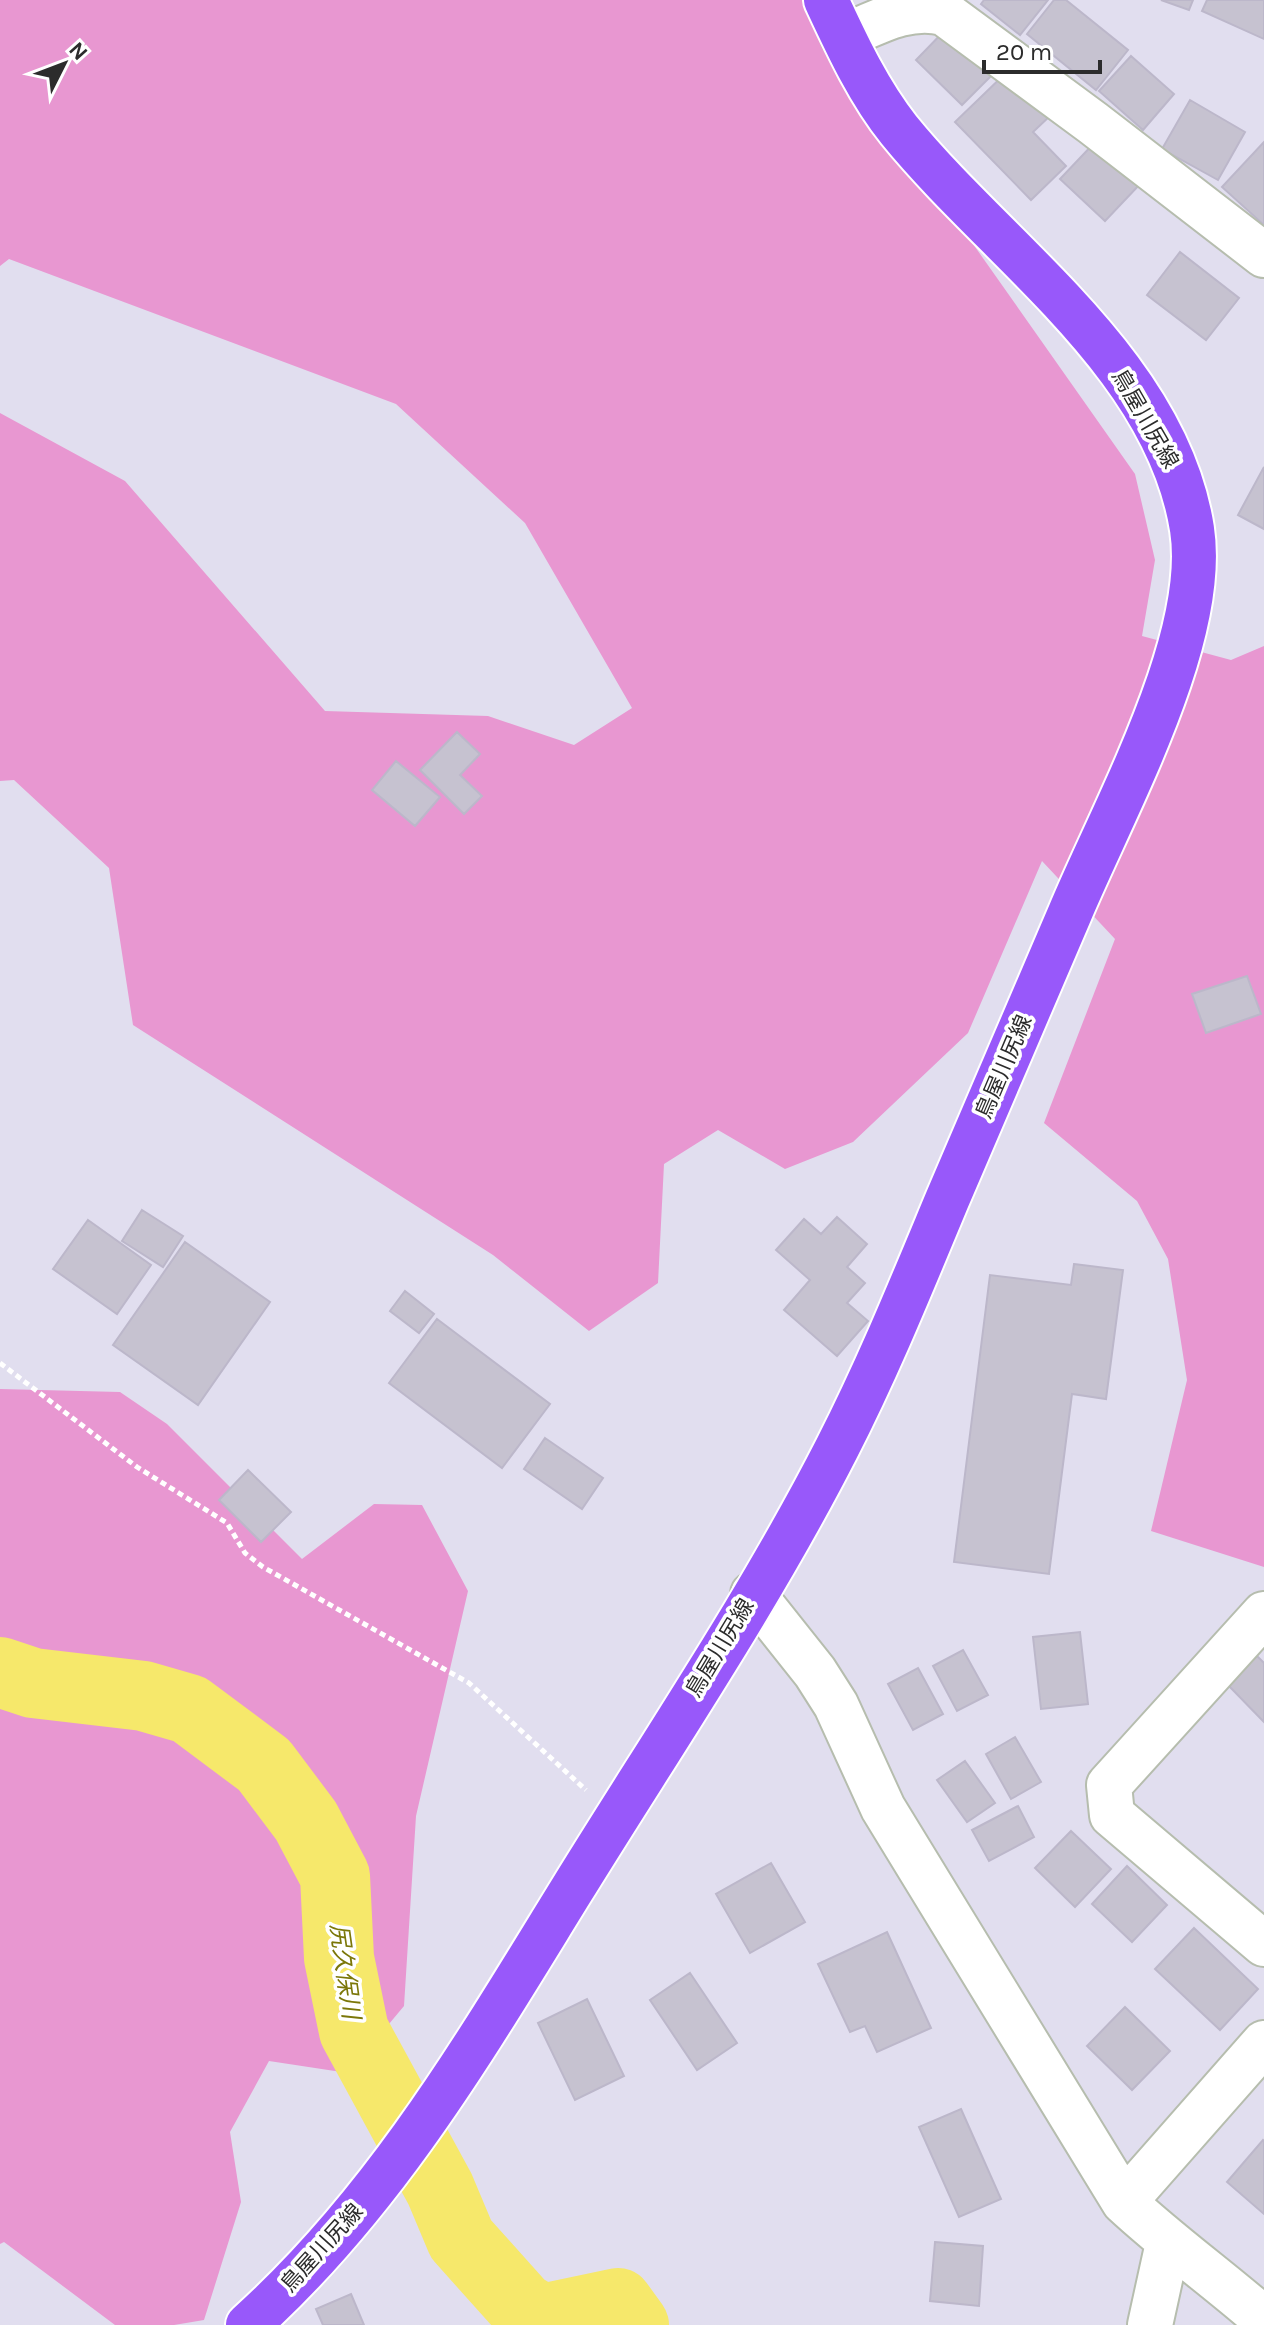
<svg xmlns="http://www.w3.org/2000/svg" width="1264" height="2325" font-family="Karla,'Noto Sans JP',sans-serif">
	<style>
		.green { fill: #e897d1 }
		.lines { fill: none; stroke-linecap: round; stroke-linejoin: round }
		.river { stroke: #f6e86b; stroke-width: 70 }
		.building { fill: #c6c2d0; stroke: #bcb7ca; stroke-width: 2 }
		.minor-casing { stroke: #b6bdae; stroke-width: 48 }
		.major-casing { stroke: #fff; stroke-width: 48 }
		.path { stroke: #fff; stroke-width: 5; stroke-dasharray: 6 4; stroke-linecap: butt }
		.minor { stroke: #fff; stroke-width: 44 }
		.major { stroke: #9858fa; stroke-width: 44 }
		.labels { text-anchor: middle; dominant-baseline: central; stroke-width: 7; stroke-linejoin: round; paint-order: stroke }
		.street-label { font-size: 22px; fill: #2c2c2c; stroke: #fff }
		.water-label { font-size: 24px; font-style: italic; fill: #7b7709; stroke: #fff }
	</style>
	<rect width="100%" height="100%" fill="#e1deef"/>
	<!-- green -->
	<path class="green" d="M0,0H845L816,21L1135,474L1155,560L1142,636L1231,660L1264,646V1567L1151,1531L1187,1380L1168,1259L1137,1201L1044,1123L1115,939L1042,861L968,1033L853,1142L785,1169L718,1130L664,1164L658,1283L589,1331L493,1255L133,1025L109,868L14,780L0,781V413L125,481L325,711L488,716L574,745L632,708L525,523L396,404L9,259L0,266Z
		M0,1389L120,1392L167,1424L302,1559L374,1504L422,1505L468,1591L416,1816L404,2006L348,2073L269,2061L230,2132L241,2202L204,2320L174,2325H115L4,2242L0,2244Z"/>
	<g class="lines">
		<!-- river -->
		<path class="river" d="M0,1672L33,1683L144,1696L189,1709L264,1765L306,1821L335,1876L339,1958L354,2031L440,2189L461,2239L522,2307L542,2319L618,2303L634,2325"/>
	</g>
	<!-- building -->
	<path class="building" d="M984,0H1048L1020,35L981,4Z
		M1054,0H1066L1128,50L1096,90L1027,34Z
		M1161,0H1193L1189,10Z
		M1207,0H1264V39L1202,11Z
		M951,24L998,69L962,105L916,60Z
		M1131,56L1174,94L1143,130L1099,91Z
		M1009,70L1052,114L1033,132L1066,166L1031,200L955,122Z
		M1190,100L1245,132L1218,180L1162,149Z
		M1098,139L1142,182L1105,221L1060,179Z
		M1264,142V225L1222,187Z
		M1180,252L1239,298L1206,340L1147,295Z
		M1264,467V529L1238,515Z
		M457,732L480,754L460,775L482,796L464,814L420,770Z
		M396,761L440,797L415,826L372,790Z
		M1247,976L1261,1014L1206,1033L1192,994Z
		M142,1210L183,1236L163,1267L122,1241Z
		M837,1217L867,1244L847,1267L865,1283L847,1303L868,1321L837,1356L784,1310L810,1280L776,1250L804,1219L821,1234Z
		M88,1220L151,1265L117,1314L53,1269Z
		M185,1242L270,1302L198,1405L113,1345Z
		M1074,1264L1123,1270L1106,1399L1072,1394L1049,1574L954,1562L990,1275L1071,1285Z
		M405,1291L434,1314L419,1333L390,1311Z
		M437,1319L550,1404L502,1468L389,1383Z
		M545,1438L603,1478L582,1509L524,1469Z
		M248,1470L291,1512L261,1542L219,1500Z
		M1080,1632L1088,1704L1041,1709L1033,1637Z
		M963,1650L988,1695L957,1711L933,1666Z
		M1257,1656L1264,1663V1722L1227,1684Z
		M918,1668L943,1714L913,1730L888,1684Z
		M1015,1737L1041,1782L1011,1799L986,1754Z
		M965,1761L995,1803L967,1822L937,1780Z
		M1018,1806L1034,1837L989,1861L972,1830Z
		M1071,1831L1111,1869L1075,1907L1035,1868Z
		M771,1863L805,1922L750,1953L716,1894Z
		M1127,1866L1167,1905L1132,1942L1092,1904Z
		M1194,1928L1258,1989L1220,2030L1155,1969Z
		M887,1932L931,2028L877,2052L865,2026L850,2032L818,1964Z
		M690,1973L737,2043L697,2070L650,2000Z
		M587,1999L624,2076L575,2100L538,2023Z
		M1125,2007L1170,2051L1132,2090L1087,2046Z
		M961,2109L1001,2199L959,2217L919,2127Z
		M1263,2140L1264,2141V2214L1227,2182Z
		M935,2242L983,2246L979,2306L930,2301Z
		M351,2294L364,2325H323L316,2309Z"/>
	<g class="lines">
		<defs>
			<path id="minor" d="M843,37C876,23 907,4 944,13L1093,123L1264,255
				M753,1594L815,1672L836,1705L883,1808L1124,2202C1168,2243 1218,2279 1264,2319
				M1264,1614L1109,1785L1112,1815L1264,1944
				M1124,2202L1264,2043
				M1150,2325L1168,2243"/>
			<path id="major" d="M248,2325C385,2202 476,2045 571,1891C661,1745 759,1601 837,1448C878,1368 912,1284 947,1200C988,1104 1029,1009 1070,913C1113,810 1209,639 1192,529C1166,363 998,252 899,130C868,91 847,45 826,0"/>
		</defs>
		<!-- minor casing -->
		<use href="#minor" class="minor-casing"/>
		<!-- major casing -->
		<use href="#major" class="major-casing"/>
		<!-- path -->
		<path class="path" d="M0,1363L137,1467L227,1523L245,1553L263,1567L469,1683L586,1790"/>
		<!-- minor -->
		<use href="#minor" class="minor"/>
		<!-- major -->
		<use href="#major" class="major"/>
	</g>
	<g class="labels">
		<!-- street labels -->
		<g class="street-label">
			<text transform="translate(1145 419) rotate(60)">鳥屋川尻線</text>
			<text transform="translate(1004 1067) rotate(-67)">鳥屋川尻線</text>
			<text transform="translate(720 1648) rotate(-59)">鳥屋川尻線</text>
			<text transform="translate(322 2248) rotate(-48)">鳥屋川尻線</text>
		</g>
		<!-- water labels -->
		<g class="water-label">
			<text transform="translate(345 1971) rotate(82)">尻久保川</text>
		</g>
	</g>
	<!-- north arrow -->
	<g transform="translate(64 64) rotate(48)" stroke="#ffffff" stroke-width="6" paint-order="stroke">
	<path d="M0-6L14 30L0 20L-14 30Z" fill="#2c2c2c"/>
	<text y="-12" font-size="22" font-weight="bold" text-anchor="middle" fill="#2c2c2c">N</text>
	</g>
	<!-- scale -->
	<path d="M984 60v12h116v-12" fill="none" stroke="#2c2c2c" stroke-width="4"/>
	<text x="996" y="60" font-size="24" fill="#2c2c2c" stroke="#ffffff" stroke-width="6" paint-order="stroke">20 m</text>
</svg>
